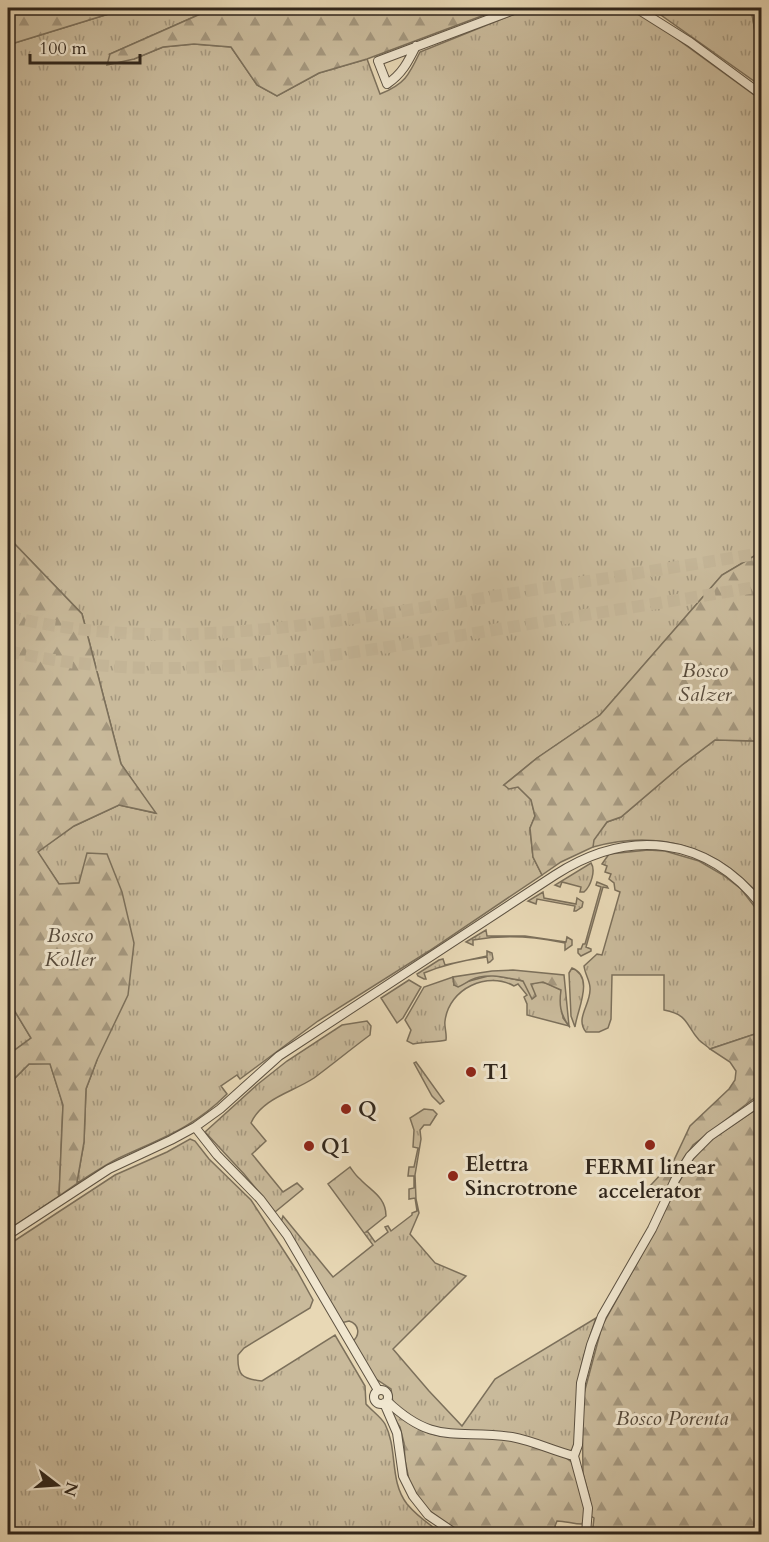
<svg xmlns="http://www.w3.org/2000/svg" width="769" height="1542" font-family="Cardo,serif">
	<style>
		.grass { fill: url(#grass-tufts); stroke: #7c705b; stroke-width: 1.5 }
		.forest { fill: url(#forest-firs); stroke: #7c705b; stroke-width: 1.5 }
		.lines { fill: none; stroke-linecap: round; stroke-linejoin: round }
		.highway-tunnel { stroke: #c3b496; stroke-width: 12; stroke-dasharray: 12 6; stroke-linecap: butt }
		.minor-casing { stroke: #5d5242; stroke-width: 10 }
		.minor { stroke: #f0e6cf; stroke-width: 8 }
		.poi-dot { fill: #8f2418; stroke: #f0e6cf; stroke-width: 2 }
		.labels { text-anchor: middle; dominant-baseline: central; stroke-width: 6; stroke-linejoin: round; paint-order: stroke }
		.park-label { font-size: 21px; font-style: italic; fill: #564a3b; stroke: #f0e6cf }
		.poi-label { font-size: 21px; font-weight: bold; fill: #2f251b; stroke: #f0e6cf; text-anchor: start }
	</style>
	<defs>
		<pattern id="grass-tufts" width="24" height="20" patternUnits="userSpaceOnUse" patternTransform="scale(1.5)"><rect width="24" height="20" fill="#c9ba9b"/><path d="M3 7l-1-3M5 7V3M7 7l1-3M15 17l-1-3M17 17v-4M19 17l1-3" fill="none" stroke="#a4977e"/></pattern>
		<pattern id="forest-firs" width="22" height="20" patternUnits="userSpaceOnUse" patternTransform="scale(1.5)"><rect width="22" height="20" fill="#c9ba9b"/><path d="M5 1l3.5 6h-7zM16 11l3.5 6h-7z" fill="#a4977e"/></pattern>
	</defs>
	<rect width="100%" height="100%" fill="#e8d8b5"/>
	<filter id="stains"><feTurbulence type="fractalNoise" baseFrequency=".00333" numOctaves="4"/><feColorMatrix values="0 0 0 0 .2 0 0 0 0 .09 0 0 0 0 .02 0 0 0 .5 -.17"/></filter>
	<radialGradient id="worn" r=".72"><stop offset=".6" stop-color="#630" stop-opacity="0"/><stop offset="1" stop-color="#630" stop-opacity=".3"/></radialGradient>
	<!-- grass -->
	<path class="grass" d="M128,8H214L110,54L134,59L163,47L194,44L231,47L257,85L277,96L319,73L367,59L380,94C405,84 409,75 420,52L529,8H629L651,20L761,100V552L722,575L600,715L537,758L504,785L518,787L531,799L535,816L530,828L533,857L542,875L429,951L318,1021L240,1079L237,1075L221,1086L227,1094C193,1128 162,1138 119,1158C105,1165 92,1174 79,1182H77L84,1142L86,1089L97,1060L79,883L59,884L37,852L74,826L119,805L155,813L121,764L82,614L8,537V45Z
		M651,8H751L758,49H761V86Z
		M761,736V897C717,846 658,829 593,847V840L607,822L621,817L682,765L715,740L756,741Z
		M648,850L665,851L699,861L723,875L741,889L761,915V1032L710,1049C707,1046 702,1043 699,1040C685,1024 689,1015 664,1010V975H612L611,1019L608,1028L599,1032H586C575,1019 590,1005 590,990C591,982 585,975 584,966L597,954L602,955L620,892L615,890L614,883L609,879L611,874L605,872L607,866L602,864L609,854Z
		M591,863C596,870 591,886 584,892H580L581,887L562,882L560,887L555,885Z
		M597,882L607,886L608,888L603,887L586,947L591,949V951L581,956L578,953V949H581L583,944H585L601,887L596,885Z
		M543,892L544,898L576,904L577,898L583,902L582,907L576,911H574L575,906L537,899L536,904L528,901Z
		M486,930L487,936H525L566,942L567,937L572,940V945L565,950V943L560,942C531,936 501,935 473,940V945L466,942Z
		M487,951L492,953L493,959L490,962L488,963L487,957C465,960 443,965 424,973L426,979H424L418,976L417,974L439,960L443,959L445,965L487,956Z
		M572,968C595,977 577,1010 575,1027L571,1016L569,973Z
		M492,975L523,981L530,991V984C542,979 551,985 561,990L563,1018L569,1026L527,1015V1004L524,997L527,995L518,984L514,986C488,971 449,988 445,1021C444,1027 447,1033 446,1040C441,1042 422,1042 413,1044L407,1041L411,1030L405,1020L424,987L453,977L454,985Z
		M409,980L421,987L403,1018L397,1023L381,998Z
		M8,1000L31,1038L8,1055Z
		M367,1021L371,1026L370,1035C351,1049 333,1064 314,1078C293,1092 262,1098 251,1123L266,1141L252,1154L283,1192L297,1183L303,1189L275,1212L244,1174L205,1132L258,1084L287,1061L342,1025Z
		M416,1062L444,1101L440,1104L432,1096L414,1063Z
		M50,1063L63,1105L59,1196L8,1230V1085L29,1064Z
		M424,1109L433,1110L437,1114L430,1125H424L420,1130L421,1139L415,1175L416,1199L419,1213L410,1234L435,1263L466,1276L393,1349L429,1391L462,1426L495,1379L596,1318C588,1342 579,1367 577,1392C576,1411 578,1431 574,1449L570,1451L427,1427L393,1403L391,1389L373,1377L352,1342C361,1335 359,1324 349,1321L341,1323L281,1222L283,1216L333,1277L373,1245L328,1184L350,1167C353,1171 356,1176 360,1179C371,1191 386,1197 386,1216L366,1232H368L375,1242L388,1232L385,1227L388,1226L391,1231L412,1215V1213L417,1211L415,1198L409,1199V1189L414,1188V1176H408L409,1167H414L418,1148L413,1147L414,1130L410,1118Z
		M190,1139L195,1141L209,1159L251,1200L297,1271L313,1300L310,1308L244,1348L238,1355C237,1375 242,1379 262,1381L335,1335L365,1386L366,1404C371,1410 381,1417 385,1424C398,1449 389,1481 407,1504C417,1516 431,1526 443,1534H8V1245L115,1175L167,1152Z"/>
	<!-- forest -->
	<path class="forest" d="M8,8H128L8,45Z
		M214,8H503L367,59L319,73L277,96L257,85L231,47L194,44L163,47L134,59L107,65L110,54Z
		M751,8H761V49H758Z
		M8,537L82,614L121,764L156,813L119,805L74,826L38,852L59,884L79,883L87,853L107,854L122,892L134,943L128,995L97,1060L86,1089L84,1142L77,1182H79L59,1196L63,1105L50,1064H29L8,1085V1055L31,1038L8,1000Z
		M761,552V736L756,741L715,740L682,765L621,817L607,822L594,840L593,847L561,862L542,875L533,857L530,828L535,816L531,800L518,787L509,789L504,785L537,758L600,715L722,575Z
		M513,970L564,975L569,1026C560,1014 559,1004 561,990L543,982L531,984L536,996L532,999L523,981C507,978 487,972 471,980C467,982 463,985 458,987L454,985L453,977L492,971Z
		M761,1032V1093L693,1145L673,1176L664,1196L649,1187L674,1160L690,1126L729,1089L735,1080L736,1071L730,1062L710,1049Z
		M761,1106L762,1168L756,1224L762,1239L761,1534H589L590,1529L593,1527L594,1518L591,1516L590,1499L583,1474L582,1401L602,1326L657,1227L687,1166L707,1143Z
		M392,1410C402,1418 411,1426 423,1431C443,1439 467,1438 488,1438C516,1439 551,1445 573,1463L585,1506V1524C575,1525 567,1521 557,1521L555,1526L556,1532L553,1534H461L435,1516L424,1505L410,1485L405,1460L404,1443L400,1427L392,1415Z"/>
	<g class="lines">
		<!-- highway-tunnel -->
		<path class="highway-tunnel" d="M8,616C155,653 306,626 453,603C556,586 659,570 762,553
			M8,651C157,686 309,660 457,636C559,619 660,603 762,586"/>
		<defs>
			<path id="minor" d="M636,8L690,42L762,95
				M416,46C408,62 402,74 387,84L378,61L519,8
				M195,1127L217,1155L260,1199L287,1235L378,1390
				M8,1235L109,1169L171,1140L195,1127L220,1109L279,1056L555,875C628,828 707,835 762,906
				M374 1397a7 7 0 1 1 14 0a7 7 0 1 1-14 0Z
				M387,1401C434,1446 456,1429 512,1437C534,1441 553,1451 574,1456
				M384,1403L397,1433L403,1476L413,1496L428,1515L456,1534
				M586,1534L588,1508L574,1456L578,1445L581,1383L591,1345L602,1316L652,1229L675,1180L690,1156L710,1136L762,1100"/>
		</defs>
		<!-- minor casing -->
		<use href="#minor" class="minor-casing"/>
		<!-- minor -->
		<use href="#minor" class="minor"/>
	</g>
	<!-- markers -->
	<g class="poi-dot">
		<circle cx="471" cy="1072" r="6"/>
		<circle cx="346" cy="1109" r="6"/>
		<circle cx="650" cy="1145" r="6"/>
		<circle cx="309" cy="1146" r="6"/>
		<circle cx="453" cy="1176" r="6"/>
	</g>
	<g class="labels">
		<!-- park labels -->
		<g class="park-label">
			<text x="705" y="670">Bosco<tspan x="705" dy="24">Salzer</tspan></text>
			<text x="70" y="935">Bosco<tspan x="70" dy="24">Koller</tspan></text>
			<text x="672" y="1418">Bosco Porenta</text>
		</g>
		<!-- poi labels -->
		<g class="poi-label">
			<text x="483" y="1072">T1</text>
			<text x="358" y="1109">Q</text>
			<text x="321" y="1146">Q1</text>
			<text x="465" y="1164">Elettra<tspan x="465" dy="24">Sincrotrone</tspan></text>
			<text x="650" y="1167" text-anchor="middle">FERMI linear<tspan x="650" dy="24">accelerator</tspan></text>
		</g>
	</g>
	<!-- margin -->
	<rect width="769" height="1542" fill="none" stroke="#e8d8b5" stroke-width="30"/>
	<rect x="9" y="9" width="751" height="1524" fill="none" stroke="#2f251b" stroke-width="3"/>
	<rect x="15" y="15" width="739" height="1512" fill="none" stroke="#2f251b" stroke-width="1.5"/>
	<!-- north arrow -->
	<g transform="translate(57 1485) rotate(107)" stroke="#f0e6cf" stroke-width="4.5" paint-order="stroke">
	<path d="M0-4.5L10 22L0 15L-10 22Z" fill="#2f251b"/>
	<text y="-9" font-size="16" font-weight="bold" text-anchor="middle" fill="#2f251b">N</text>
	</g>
	<!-- scale -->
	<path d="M30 54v9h110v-9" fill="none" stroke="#2f251b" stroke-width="3"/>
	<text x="39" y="54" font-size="18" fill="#2f251b" stroke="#f0e6cf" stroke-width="4.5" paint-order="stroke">100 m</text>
	<rect width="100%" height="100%" filter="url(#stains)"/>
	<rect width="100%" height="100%" fill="url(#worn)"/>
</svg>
